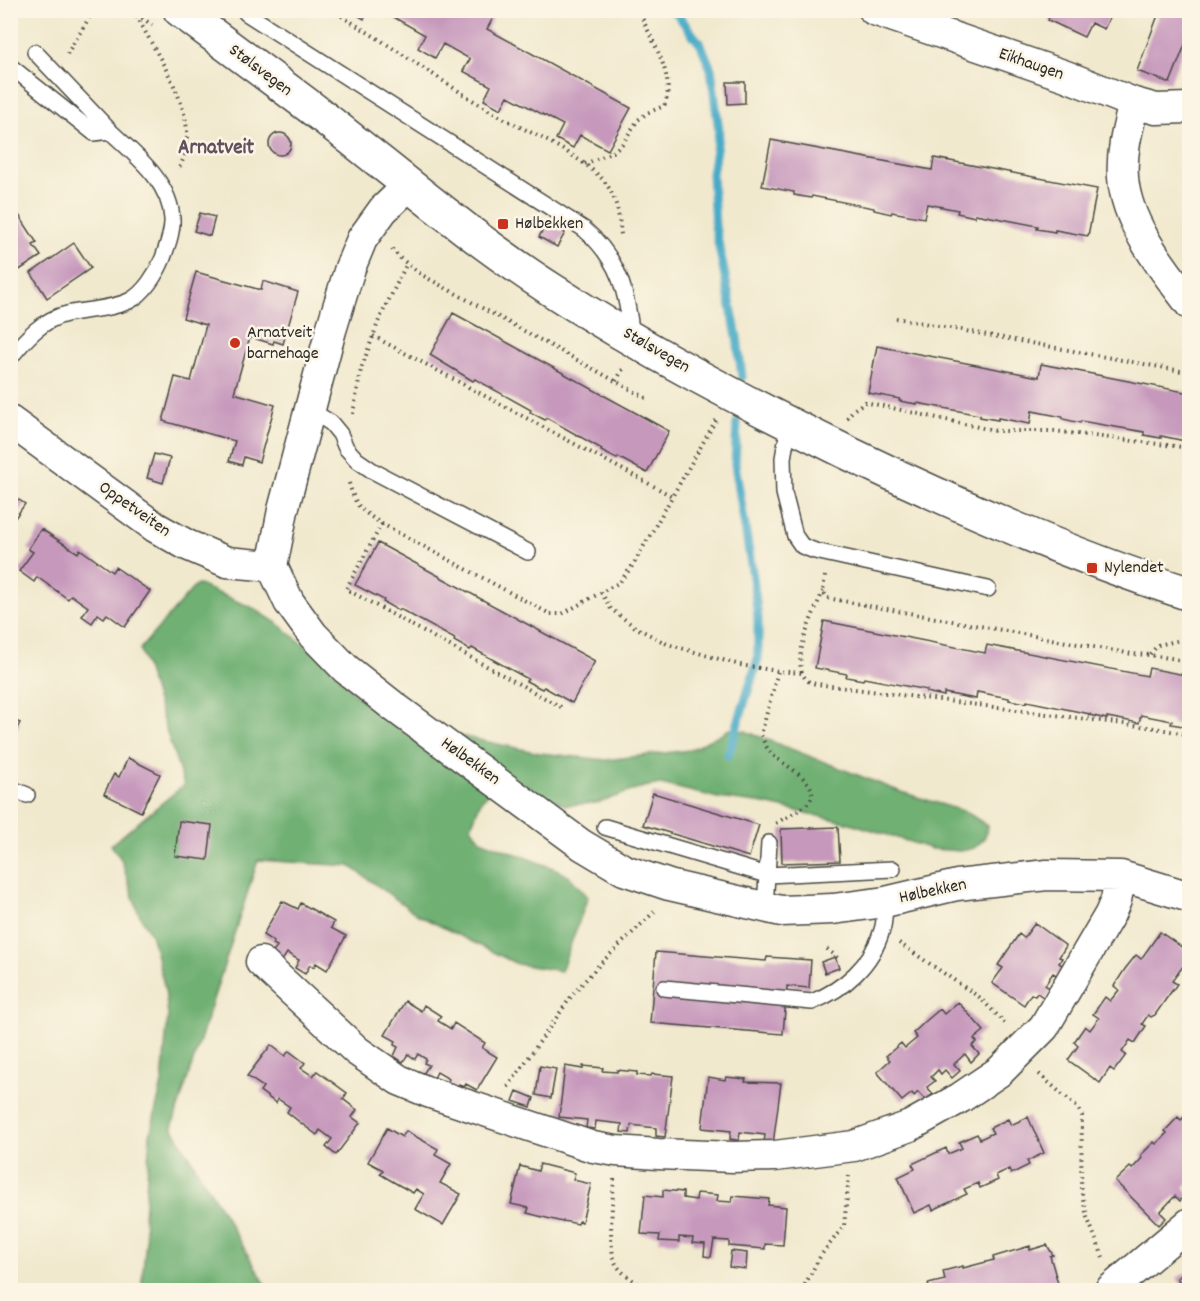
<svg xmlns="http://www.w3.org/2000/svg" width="1200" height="1301" font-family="Dekko,sans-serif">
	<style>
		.forest { fill: #70b073; stroke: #4e6e4f; stroke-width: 1.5 }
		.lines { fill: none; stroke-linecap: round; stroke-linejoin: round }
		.stream { stroke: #48abc7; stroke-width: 9 }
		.building { fill: #c698bc }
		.service-casing { stroke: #494843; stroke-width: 18 }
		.minor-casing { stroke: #494843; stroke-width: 33 }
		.tertiary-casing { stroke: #494843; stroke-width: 36 }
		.path { stroke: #494843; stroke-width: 4; stroke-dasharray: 1.5 4.5; stroke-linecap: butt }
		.service { stroke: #fff; stroke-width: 15 }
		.minor { stroke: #fff; stroke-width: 30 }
		.tertiary { stroke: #fff; stroke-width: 33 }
		.poi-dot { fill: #c8321e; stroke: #fcf5e5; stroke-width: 2 }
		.labels { text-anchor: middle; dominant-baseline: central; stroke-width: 5; stroke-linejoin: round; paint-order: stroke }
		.street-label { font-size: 18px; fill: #2b2b2b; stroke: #fcf5e5 }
		.poi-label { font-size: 18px; fill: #2b2b2b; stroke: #fcf5e5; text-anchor: start }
		.quarter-label { font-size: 21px; font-weight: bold; fill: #61515e; stroke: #fcf5e5 }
	</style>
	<rect width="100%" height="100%" fill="#fcf5e5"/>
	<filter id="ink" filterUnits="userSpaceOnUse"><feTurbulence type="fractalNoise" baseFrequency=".0167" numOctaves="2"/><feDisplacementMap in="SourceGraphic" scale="12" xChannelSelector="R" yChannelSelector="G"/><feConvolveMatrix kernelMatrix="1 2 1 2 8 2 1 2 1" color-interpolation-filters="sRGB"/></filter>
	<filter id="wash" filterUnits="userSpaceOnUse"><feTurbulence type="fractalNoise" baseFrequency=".008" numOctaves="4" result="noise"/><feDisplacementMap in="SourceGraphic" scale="24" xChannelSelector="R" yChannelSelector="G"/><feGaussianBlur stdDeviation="1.35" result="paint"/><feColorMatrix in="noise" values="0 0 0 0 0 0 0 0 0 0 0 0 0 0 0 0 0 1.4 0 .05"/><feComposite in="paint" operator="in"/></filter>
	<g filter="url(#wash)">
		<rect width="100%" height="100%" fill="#f1e9ce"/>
		<!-- forest -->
		<path class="forest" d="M199,585L253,608L277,623L322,659L362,701L408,736H422L432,730L540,753L606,760L690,750L730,729L745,731L901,792L966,812L988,826L984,839L974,848L961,851L932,849L850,823L765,804L718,798L661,784L643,787L597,803L565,805L522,786L491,791L481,801L471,827L480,840L558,870L570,877L588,897L561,971L517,964L418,915L350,866L258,860L172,1127L269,1290H141L146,1240L144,1217L150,1135L162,1083L168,1015L165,989L152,937L138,912L121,859L111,845L184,785L140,649L195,586Z"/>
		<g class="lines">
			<!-- stream -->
			<path class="stream" d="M674,10L701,45L711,69L719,131L712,174L715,226L737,337L742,377
				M728,755L758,659V618L753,577L735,464L737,423"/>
		</g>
		<g id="blocks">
			<!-- building -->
			<path class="building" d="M349,10H368L364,19Z
				M381,10H480L493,18L487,29L631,108L608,150L580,135L573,148L556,139L563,125L508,96L501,109L484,100L491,86L463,71L470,59L443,44L435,58L418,48L425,35Z
				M1052,10H1113L1104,29L1091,23L1084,37L1048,20Z
				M1160,10L1190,12V32L1170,83L1137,71Z
				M10,19L17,30L10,39Z
				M727,82H745V103L728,104Z
				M269 144a11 11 0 1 1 22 0a11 11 0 1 1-22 0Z
				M771,140L932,170L934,158L1097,189L1088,236L1055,230V232L1037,229L1038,226L975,214V217L957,213L958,210L927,204L924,218L892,212L891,214L874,210V208L812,196L811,198L794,195V192L762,186Z
				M10,208L14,214L17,212L37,243L33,245L41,256L10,276Z
				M200,213L215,217L210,236L194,231Z
				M547,222L565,233L557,247L539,237Z
				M74,243L91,268L47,298L31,273Z
				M196,272L261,290L263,281L298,292L283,344L274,341L273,344L250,337L234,393L275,405L259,462L244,457L242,465L229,461L235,441L163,421L175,377L191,381L206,325L183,318Z
				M453,313L669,431L647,473L618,457L617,459L601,451L602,449L547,418L545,420L530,412L531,410L475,379L473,381L430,355Z
				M877,346L1039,377L1041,364L1190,393V442L1161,436V438L1144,435V432L1081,421L1080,423L1063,419V417L1032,411L1030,424L998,418V420L980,417V415L917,403V404L899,401L900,399L868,393Z
				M154,454L170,458L163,483L147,478Z
				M10,494L25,504L10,525Z
				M41,529L78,553L80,549L112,572L115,567L150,591L125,627L107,614L104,618L98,614L92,623L82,616L88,607L71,595L68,599L37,577L34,582L19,571L33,552L28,549Z
				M378,543L595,661L572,703L544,687L542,689L526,681L528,679L472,648L470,650L454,641L455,639L400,609L399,611L383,602L384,600L355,585Z
				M824,621L985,653L987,645L1147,676L1149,668L1190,676L1189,727L1171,724L1172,721L1141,715L1139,723L1107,717V719L1089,715L1090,714L1027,701L1026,703L1009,700V698L977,692L976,699L944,693V696L926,692L927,690L864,678L863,680L846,677L847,674L815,668Z
				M10,719L20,723L10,742Z
				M128,758L160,774L141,812L104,794L114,774L119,777Z
				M653,793L759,825L749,857L643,825Z
				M179,821L212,825L208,860L175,856Z
				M838,827L840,861L782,863L781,829Z
				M282,901L298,909L301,903L334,922L331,928L346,936L327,970L316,963L314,967L310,965L305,974L295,968L299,960L287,953L282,961L272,955L277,946L273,944L274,942L263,935Z
				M1035,923L1066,946L1059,957L1062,958L1059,963L1067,969L1061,978L1053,973L1045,985L1052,990L1046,999L1037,993L1035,996L1031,994L1024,1005L992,983L1003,968L998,965L1019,934L1024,938Z
				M1160,932L1190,953V957L1172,981L1177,984L1166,999L1155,1015L1151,1017L1148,1015L1142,1024L1146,1026L1135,1043L1130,1040L1122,1052L1126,1055L1114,1071L1110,1068L1100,1083L1068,1060L1078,1046L1074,1042L1085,1026L1090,1030L1099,1018L1093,1014L1105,997L1110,1001L1119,990L1114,986L1125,969L1136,955L1141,959Z
				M656,952L766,961L767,957L811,960L809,988L787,986L783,1034L650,1023Z
				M835,957L839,968L825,973L821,962Z
				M405,1001L421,1011L424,1005L441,1016L438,1021L451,1029L454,1023L485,1043L482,1048L497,1057L477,1090L466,1084L464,1087L459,1084L454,1093L445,1087L449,1079L437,1072L433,1080L423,1074L429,1065L424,1063L426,1059L418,1054L415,1059L408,1054L403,1062L394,1056L398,1047L394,1045L396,1041L385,1035Z
				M958,1002L984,1031L974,1039L977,1042L972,1046L979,1054L971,1062L965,1054L954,1064L960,1071L952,1078L945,1070L941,1074L938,1070L931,1077L935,1081L927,1087L933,1094L925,1100L918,1092L914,1096L912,1093L902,1101L877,1072L890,1060L886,1056L901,1043L905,1048L917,1038L913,1033L927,1020L940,1009L944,1014Z
				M271,1045L285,1056L289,1051L305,1063L301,1068L313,1076L317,1071L347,1093L343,1099L357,1110L352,1117L360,1123L336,1155L326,1147L332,1139L320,1130L317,1135L302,1124L287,1112L290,1107L278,1099L276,1103L260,1091L263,1087L247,1076Z
				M540,1066L556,1069L551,1098L536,1095Z
				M565,1066L583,1069V1066L603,1068L602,1071L617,1072V1070L637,1072V1075L651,1076L652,1074L673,1076L665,1137L656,1136V1128L631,1125L630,1133L621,1132L622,1124L596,1121L595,1129L586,1128L587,1120L559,1117Z
				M708,1077L725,1080L726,1077L746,1079L745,1082L781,1083L773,1144L764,1143L765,1135L740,1132L739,1140H737L730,1139L731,1131L702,1128Z
				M517,1091L534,1098L531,1107L513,1101Z
				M1190,1111V1182L1184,1187L1190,1194L1184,1200L1182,1198L1180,1201L1175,1196L1160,1212L1166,1218L1159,1225L1115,1181L1130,1167L1132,1169L1142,1158L1141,1155L1154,1142L1156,1144L1167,1133L1165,1131L1178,1117L1181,1120Z
				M1028,1117L1044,1153L1027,1161L1029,1165L1011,1174L1009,1169L996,1175L998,1180L980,1188L978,1183L964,1189L967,1194L933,1210L931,1205L914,1213L898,1177L915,1169L912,1164L946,1148L948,1154L962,1148L959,1142L977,1134L980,1139L993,1133L990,1128L1008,1119L1011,1125Z
				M387,1128L402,1137L406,1131L438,1149L435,1155L451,1164L440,1183L461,1194L443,1225L415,1209L424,1194L416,1189L413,1193L397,1184L380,1174L383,1170L368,1162Z
				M540,1164L575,1173L573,1180L591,1184L582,1222L579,1221L578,1224L563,1221L562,1222L527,1213L529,1208L511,1204L520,1166L538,1171Z
				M663,1190L683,1192V1198L696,1200L697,1193L718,1195L717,1201L732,1202L733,1196L769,1199L768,1205L786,1207L783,1245L765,1244V1249L729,1246V1241L714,1240L711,1257L704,1256L705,1244L692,1243L693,1238L679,1237V1242L659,1241L660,1235L641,1234L645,1195L663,1197Z
				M1047,1245L1053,1255L1050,1256L1060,1290H920L929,1287L928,1284L945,1280L943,1271L963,1266V1268L994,1260L993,1257L1030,1246V1250Z
				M731,1251L747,1253L746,1269L729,1267Z
				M1190,1270V1290H1185L1177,1278Z"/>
		</g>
	</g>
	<g filter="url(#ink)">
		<use href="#blocks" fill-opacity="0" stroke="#494843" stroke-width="1.5"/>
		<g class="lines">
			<defs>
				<path id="service" d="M246,13L584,229C620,260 627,293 632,338
					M35,52L110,131
					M10,66L94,133L110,131C135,155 170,181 172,219C173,232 167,246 163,258C157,273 144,294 129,301C109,310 88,309 67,314C43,319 25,339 10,358
					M310,410L331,423L340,434L346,448L357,460L373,471L528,552
					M789,424L783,458L784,493L795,536L802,546L815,551L988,589
					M10,788L27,795
					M605,827L767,875L893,869
					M765,907L769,843
					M664,988L812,1002C844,989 872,965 882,930C885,922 884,911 885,902"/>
				<path id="minor" d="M874,10L1066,76L1134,103L1156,109L1190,108
					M1134,103C1128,127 1121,152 1123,177C1126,224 1163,268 1190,304
					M408,186L383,210L362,239L350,268L331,330L283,510L272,566L289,602L313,635L346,669L393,706L582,845L624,870L669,885L781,911L833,909L885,902L957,885L1047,875L1121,876L1190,897
					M10,421L155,527L187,545L227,562L272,566
					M261,962L357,1051L399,1080L428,1092L593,1147L616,1151L658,1154L733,1157L775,1156L854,1146L910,1126L960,1098L1000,1071L1044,1027L1110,914L1116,900L1121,876
					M1110,1290L1190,1223"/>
				<path id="tertiary" d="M180,10C227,46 275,80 322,116C398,175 471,238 552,290C646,351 746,403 846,452C958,506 1072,556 1190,594"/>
			</defs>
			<!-- service casing -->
			<use href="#service" class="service-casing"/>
			<!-- minor casing -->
			<use href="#minor" class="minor-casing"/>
			<!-- tertiary casing -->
			<use href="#tertiary" class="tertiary-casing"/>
			<!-- path -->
			<path class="path" d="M113,10L141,17L152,25
				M331,10C386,42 437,78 490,111C525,131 576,151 603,180C617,196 619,216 621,235
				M137,16C157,58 208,123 178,169
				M67,54L94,10
				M585,164L613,152L622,144L638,120L647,113L664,106C678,77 649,38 639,10
				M392,249L400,258L422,275L648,399
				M896,318L1181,371H1190
				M373,336L672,496
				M616,381L623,369
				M353,414L361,369L379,320L407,263
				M847,418L853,410L865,402L996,431H1054L1190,448
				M349,483C356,508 361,510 382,524L550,614H562L620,582L633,565L716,420
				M382,524L346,589L561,707
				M825,576L823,591L827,598L1132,654L1150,655L1190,661
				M823,591C815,611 788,663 807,680C811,684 819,684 824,685L1155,728L1190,735
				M601,592L611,609L635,627L667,644L740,665L778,671
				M1150,654L1158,645L1190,638
				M776,823C786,817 800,811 808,803C826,783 779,764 770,752C766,747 763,740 761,735L778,671L801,673
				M899,943L979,997L1005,1023
				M827,949L840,960
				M1039,1074L1078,1108L1082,1116L1081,1189L1087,1217L1103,1257
				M508,1087L573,994L599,965L655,911
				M614,1179C613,1200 607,1246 616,1264C622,1275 639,1284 649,1290
				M802,1290L821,1255L844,1226L849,1176"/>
			<!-- service -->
			<use href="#service" class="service"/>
			<!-- minor -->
			<use href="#minor" class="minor"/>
			<!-- tertiary -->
			<use href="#tertiary" class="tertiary"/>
		</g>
	</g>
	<!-- markers -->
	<g class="poi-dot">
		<rect x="497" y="218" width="12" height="12" rx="3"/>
		<circle cx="235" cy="343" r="6"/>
		<rect x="1086" y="562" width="12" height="12" rx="3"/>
	</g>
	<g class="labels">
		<!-- street labels -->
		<g class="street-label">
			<text transform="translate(1031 65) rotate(19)">Eikhaugen</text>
			<text transform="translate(260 71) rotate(37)">Stølsvegen</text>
			<text transform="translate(656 351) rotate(30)">Stølsvegen</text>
			<text transform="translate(134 510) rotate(35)">Oppetveiten</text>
			<text transform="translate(470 762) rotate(36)">Hølbekken</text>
			<text transform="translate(933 892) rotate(-12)">Hølbekken</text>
		</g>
		<!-- poi labels -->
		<g class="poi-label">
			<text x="515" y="224">Hølbekken</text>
			<text x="247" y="333">Arnatveit<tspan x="247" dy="21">barnehage</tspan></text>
			<text x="1104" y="568">Nylendet</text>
		</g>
		<!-- quarter labels -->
		<g class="quarter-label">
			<text x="216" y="149">Arnatveit</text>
		</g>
	</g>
	<!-- margin -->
	<rect width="1200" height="1301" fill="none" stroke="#fcf5e5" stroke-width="36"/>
</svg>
